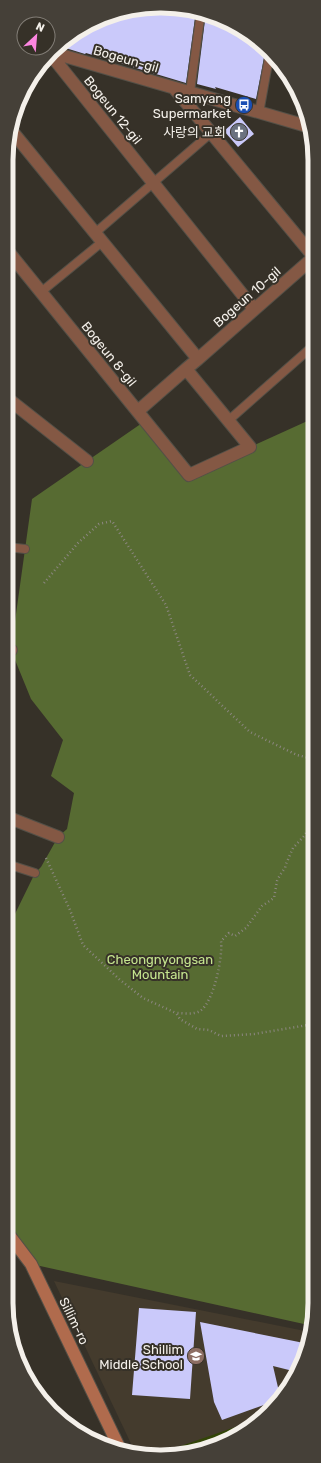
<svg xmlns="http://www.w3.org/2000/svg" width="321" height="1463" font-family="Rubik,'Noto Sans KR',sans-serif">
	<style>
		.built { fill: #443b2d }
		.green { fill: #334507 }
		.forest { fill: #576b32 }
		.building { fill: #cac9fa }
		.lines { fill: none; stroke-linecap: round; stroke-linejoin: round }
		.lane-casing { stroke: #545047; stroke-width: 10 }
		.street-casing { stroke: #545047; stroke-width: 14 }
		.secondary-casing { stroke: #545047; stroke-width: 14 }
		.path { stroke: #8c8780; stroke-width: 2.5; stroke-dasharray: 1 3; stroke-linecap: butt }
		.lane { stroke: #845844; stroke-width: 8 }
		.street { stroke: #845844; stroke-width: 12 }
		.secondary { stroke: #b06b4d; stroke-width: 12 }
		.labels { text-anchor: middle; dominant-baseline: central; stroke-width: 4; stroke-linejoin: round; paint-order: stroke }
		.street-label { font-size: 13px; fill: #f4f0ea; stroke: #363128 }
		.poi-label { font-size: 13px; fill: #f4f0ea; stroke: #363128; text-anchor: end }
		.park-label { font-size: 13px; fill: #c5e58f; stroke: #363128 }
		.rim { fill: none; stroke: #f4f0ea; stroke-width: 5 }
	</style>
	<rect width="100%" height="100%" fill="#363128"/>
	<!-- built -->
	<path class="built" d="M54,1281L310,1332L294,1380L255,1425L201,1452L150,1457L135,1452Z"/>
	<!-- green -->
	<path class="green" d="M261,1418L255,1425L201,1452L158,1456V1454Z"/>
	<!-- forest -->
	<path class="forest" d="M314,418V1323L313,1326L31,1264L6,1231V921L13,918L35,873L41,867L58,837L67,829L74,793L51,776L63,740L31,699L11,650L32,499L145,421L189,475Z"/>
	<!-- building -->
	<path class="building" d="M163,8L200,14L196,15L195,18L186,83L86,53L85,54L59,46L67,38L121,11Z
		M202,14L229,22L266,48L256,99L215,87L216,89L197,84L205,20V17Z
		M240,117L254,134L238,147L224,131Z
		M139,1308L196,1312L190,1399L132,1395Z
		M200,1322L299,1342L306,1344L297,1372L273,1366L280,1396L275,1401L222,1420L214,1402Z"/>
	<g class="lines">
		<defs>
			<path id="lane" d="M190,92L200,19
				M259,113L270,52
				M95,233L211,133
				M41,292L102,242
				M229,420L314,345
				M7,547L25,549
				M7,864L35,873"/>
			<path id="street" d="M54,53L310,127
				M51,55L254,309
				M174,88L314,257
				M7,250L189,475L250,447L186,369L198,359L11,130
				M198,359L314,257
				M7,398L87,461
				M138,411L186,369
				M7,649L11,650
				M7,817L58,837"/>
			<path id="secondary" d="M6,1231L31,1264L120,1449
				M17,1356L23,1370"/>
		</defs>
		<!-- lane casing -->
		<use href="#lane" class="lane-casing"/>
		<!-- street casing -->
		<use href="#street" class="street-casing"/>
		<!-- secondary casing -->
		<use href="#secondary" class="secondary-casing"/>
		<!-- path -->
		<path class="path" d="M44,583L78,543L99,524L112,521L166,605L190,675L250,732L297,755L314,759
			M46,858L70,910L83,945L119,979L143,998L176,1013
			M314,1024L254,1034L221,1036L209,1030L197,1029L180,1019L176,1013C183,1013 193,1015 200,1011C214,1002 223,956 221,941L229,933L235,936L246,928L262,906L274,898L277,881L280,875L285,868L286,864L293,848L305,835L308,829L314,827"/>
		<!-- lane -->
		<use href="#lane" class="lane"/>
		<!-- street -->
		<use href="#street" class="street"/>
		<!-- secondary -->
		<use href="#secondary" class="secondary"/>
	</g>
	<!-- icons -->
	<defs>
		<symbol id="bus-disc" viewBox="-11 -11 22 22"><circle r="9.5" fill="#1a4fb4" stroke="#363128"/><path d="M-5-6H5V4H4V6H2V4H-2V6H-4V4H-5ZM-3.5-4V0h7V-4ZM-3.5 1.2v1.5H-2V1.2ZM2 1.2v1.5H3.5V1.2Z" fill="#fff"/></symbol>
		<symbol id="church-disc" viewBox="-11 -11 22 22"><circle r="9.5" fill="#6b7280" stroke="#363128"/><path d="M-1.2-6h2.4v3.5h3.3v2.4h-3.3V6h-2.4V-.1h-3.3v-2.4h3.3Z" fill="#fff"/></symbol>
		<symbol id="school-disc" viewBox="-11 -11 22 22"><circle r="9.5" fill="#8d6e63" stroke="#363128"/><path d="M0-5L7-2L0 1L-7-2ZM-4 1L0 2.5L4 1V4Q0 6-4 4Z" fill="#fff"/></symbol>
	</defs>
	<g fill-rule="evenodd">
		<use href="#bus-disc" x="234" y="95" width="20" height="20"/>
		<use href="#church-disc" x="229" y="122" width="20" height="20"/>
		<use href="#school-disc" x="186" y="1346" width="20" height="20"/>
	</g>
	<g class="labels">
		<!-- street labels -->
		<g class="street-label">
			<text transform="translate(126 59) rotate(16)">Bogeun-gil</text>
			<text transform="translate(113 110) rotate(51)">Bogeun 12-gil</text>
			<text transform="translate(247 297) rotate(-41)">Bogeun 10-gil</text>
			<text transform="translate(109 354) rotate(51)">Bogeun 8-gil</text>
			<text transform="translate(74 1321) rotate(64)">Sillim-ro</text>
		</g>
		<!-- poi labels -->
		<g class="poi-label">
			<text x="231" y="98">Samyang<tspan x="231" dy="15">Supermarket</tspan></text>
			<text x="226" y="132">사랑의 교회</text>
			<text x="183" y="1349">Shillim<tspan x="183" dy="15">Middle School</tspan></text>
		</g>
		<!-- park labels -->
		<g class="park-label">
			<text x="160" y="959">Cheongnyongsan<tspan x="160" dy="15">Mountain</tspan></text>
		</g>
	</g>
	<!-- crop -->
	<path d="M0 0H321V1463H0ZM160 13H161A147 147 0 0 1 308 160V1303A147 147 0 0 1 161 1450H160A147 147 0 0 1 13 1303V160A147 147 0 0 1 160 13Z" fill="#454038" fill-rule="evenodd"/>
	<path class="rim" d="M160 13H161A147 147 0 0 1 308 160V1303A147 147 0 0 1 161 1450H160A147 147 0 0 1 13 1303V160A147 147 0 0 1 160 13Z"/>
	<!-- north arrow -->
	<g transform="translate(36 36) rotate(26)"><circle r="19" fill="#363128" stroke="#827d76"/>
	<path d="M0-3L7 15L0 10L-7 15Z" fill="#fd86e1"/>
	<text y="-6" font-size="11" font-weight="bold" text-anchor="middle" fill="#f4f0ea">N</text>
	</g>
</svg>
